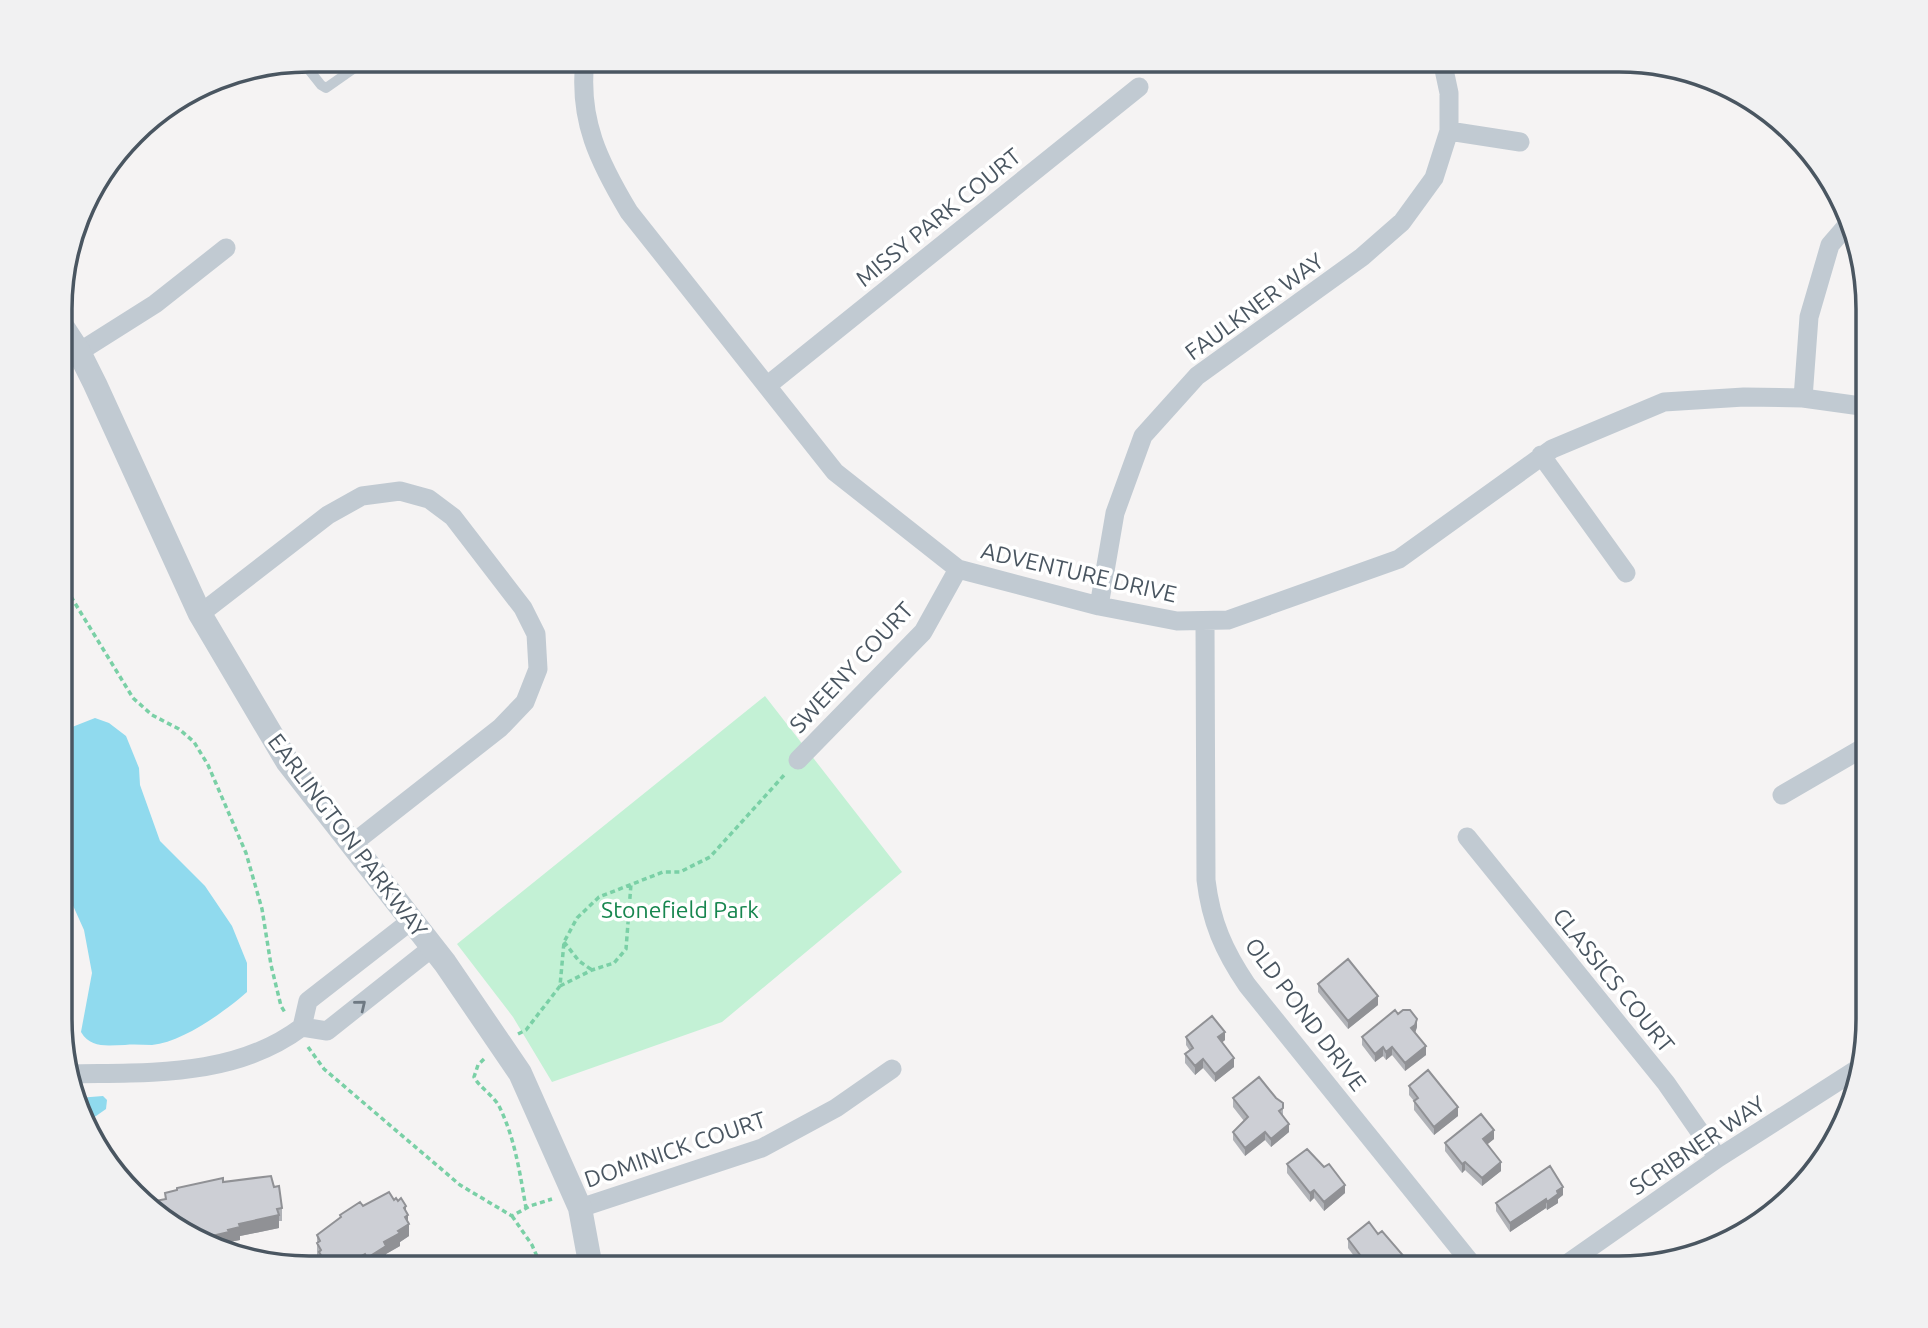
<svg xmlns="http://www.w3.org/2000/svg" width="1928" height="1328" font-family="Ubuntu,sans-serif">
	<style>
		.green { fill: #c3f1d5 }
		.water { fill: #90daee }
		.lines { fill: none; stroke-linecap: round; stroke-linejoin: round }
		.path { stroke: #7ad0a6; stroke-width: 3.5; stroke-dasharray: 5 3.5; stroke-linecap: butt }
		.service { stroke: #c1cad2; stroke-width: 10 }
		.minor { stroke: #c1cad2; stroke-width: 19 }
		.tertiary { stroke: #c1cad2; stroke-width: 24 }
		.wall { fill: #b0b2b7 }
		.shaded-wall { fill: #909195 }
		.building { fill: #cdcfd5; stroke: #909195; stroke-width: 2 }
		.oneway { stroke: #6e7983 }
		.labels { text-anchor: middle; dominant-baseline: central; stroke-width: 7; stroke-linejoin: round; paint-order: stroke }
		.street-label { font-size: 23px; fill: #4a5661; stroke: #fff }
		.park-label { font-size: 23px; fill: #17864f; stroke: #fff }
		.rim { fill: none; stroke: #4a5661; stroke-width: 3.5 }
	</style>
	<rect width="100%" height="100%" fill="#f5f3f3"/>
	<!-- green -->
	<path class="green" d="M765,696L902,872L722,1022L552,1082L513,1017L457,944Z"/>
	<!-- water -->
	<path class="water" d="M95,718L109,723L126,736L139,768L140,785L160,841L205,886L232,926L247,963V992C224,1012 183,1042 152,1045C143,1045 134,1044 125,1045C108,1045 91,1049 81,1032L92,973L84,930L66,890L62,864V731Z
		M103,1096L107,1100L106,1109L86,1123L78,1098Z"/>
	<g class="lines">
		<!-- path -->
		<path class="path" d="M62,582L133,698L152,715L179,729L194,742L208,765L246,853L262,909L271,965L281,1006L286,1014
			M564,942L579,961L592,970
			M560,986L592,970L614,963L626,949L631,884
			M518,1034L526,1030L560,986L564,942L577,918L599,897L663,872H680L710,857L786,773
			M308,1047L324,1069L460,1185L512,1216L530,1206L552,1199
			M484,1059L478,1065L474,1077C480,1088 493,1095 499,1106C515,1138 520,1174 526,1208
			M512,1216L532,1245L542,1268"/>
		<!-- service -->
		<path class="service" d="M302,61L321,85L326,88L366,60"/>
		<!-- minor -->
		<path class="minor" d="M585,60C578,120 599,162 629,212L835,472L958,569L1099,606L1177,621L1228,620L1399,559L1552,449L1664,402L1744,397L1803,398L1868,407
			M1449,131L1520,142
			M79,352L155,304L226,248
			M768,385L1139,87
			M1803,398L1809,317L1830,245L1849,223
			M1541,455L1626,573
			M1099,606L1115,513L1143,436L1197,376L1362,257L1402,222L1434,178L1449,131V93L1442,60
			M200,614L328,515L362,496L400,491L429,499L453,517L523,608L536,634L538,669L525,702L500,728L352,844
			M1205,622L1206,880C1211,922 1224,951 1247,985L1475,1268
			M798,760L923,632L958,569
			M1782,795L1868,745
			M1467,837L1666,1083L1718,1158
			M302,1027L327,1031L433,947
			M69,1074C150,1072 234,1078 302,1027L308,1001L412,920
			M580,1208L762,1148L836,1108L892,1069
			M1561,1268L1718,1158L1862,1066"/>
		<!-- tertiary -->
		<path class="tertiary" d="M62,326L79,352L95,384L200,614L287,761L445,963L520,1073L580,1208L591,1268"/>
	</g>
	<!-- wall -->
	<path class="wall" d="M1318,984L1378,1005L1348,1029L1318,992Z
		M1398,1014L1417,1027L1415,1033L1426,1055L1405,1071L1392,1055L1386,1060L1383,1056L1375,1062L1362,1045V1037Z
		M1186,1037L1225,1040L1222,1042L1234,1067L1215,1082L1203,1068L1195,1075L1185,1063V1054L1190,1051L1186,1045Z
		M1409,1086L1458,1116L1434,1135L1414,1110V1101L1409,1095Z
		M1233,1098H1276L1283,1103V1116L1289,1132L1271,1147L1265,1140L1245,1156L1233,1140V1132L1244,1121L1233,1107Z
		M1494,1139L1487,1144L1501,1171L1482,1186L1465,1170L1462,1173L1445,1151V1143Z
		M1287,1164L1345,1193L1324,1211L1314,1198L1310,1202L1287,1173Z
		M223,1182L274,1187L282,1208V1221H279V1228L240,1236V1240L229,1242V1245L214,1248L157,1217L165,1199V1193Z
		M1563,1195L1558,1199V1203L1547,1210L1546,1208L1510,1232L1496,1211V1203Z
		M363,1206L406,1212L409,1236L400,1242V1246L386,1254V1258L371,1268H366L365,1267L363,1268H321L319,1264V1259L317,1256V1235L340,1218V1215Z
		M1348,1239L1407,1268H1363L1348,1248Z"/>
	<!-- shaded-wall -->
	<path class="shaded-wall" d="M1378,996V1005L1348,1029V1021Z
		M1417,1019V1027L1415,1033L1411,1028Z
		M1225,1032V1040L1218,1046V1037Z
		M1426,1046V1055L1405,1071V1063Z
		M1383,1047V1056L1375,1062V1054Z
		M1392,1047V1055L1386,1060V1052Z
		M1234,1058V1067L1215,1082V1074Z
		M1203,1059V1068L1195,1075V1066Z
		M1458,1107V1116L1434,1135V1127Z
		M1289,1124V1132L1271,1147V1139Z
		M1494,1130V1139L1483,1148V1139Z
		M1265,1132V1140L1245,1156V1148Z
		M1465,1162V1170L1462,1173V1164Z
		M1501,1162V1171L1482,1186V1178Z
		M1345,1185V1193L1324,1211V1202Z
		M1563,1187V1195L1558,1199V1203L1547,1210V1202L1557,1191Z
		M1314,1190V1198L1310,1202V1193Z
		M1546,1199V1208L1510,1232V1223Z
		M406,1206V1216L408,1215V1225L409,1224V1236L400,1242V1246L386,1254V1258L371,1268H367V1258L384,1242L404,1208Z
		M279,1215V1228L240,1236V1240L229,1242V1245L214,1248L199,1239L228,1230L239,1224Z
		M365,1254V1267L363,1268H339Z
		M332,1259V1268H326V1263Z
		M1407,1260V1268H1397Z"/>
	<!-- building -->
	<path class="building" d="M1348,959L1378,996L1348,1021L1318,984Z
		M1395,1010L1398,1014L1403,1010H1410L1417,1019L1415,1025L1411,1028L1426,1046L1405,1063L1392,1047L1386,1052L1383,1047L1375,1054L1362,1037Z
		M1212,1016L1225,1032L1218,1037L1234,1058L1215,1074L1203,1059L1195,1066L1185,1054L1193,1048L1186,1037Z
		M1428,1070L1458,1107L1434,1127L1414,1101L1418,1098L1409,1086Z
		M1259,1077L1276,1098L1283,1103V1108L1279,1111L1289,1124L1271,1139L1265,1132L1245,1148L1233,1132L1248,1117L1233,1098Z
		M1481,1114L1494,1130L1483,1139L1501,1162L1482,1178L1465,1162L1462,1164L1445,1143Z
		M1307,1149L1324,1167L1329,1164L1345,1185L1324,1202L1314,1190L1310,1193L1287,1164Z
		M1550,1166L1563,1187L1557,1191L1558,1194L1547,1202L1546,1199L1510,1223L1496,1203Z
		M271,1176L274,1187L279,1186L282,1208L277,1209L279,1215L239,1224L240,1227L228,1230L229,1232L199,1239L198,1235L193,1236L157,1217L145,1203L166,1199L165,1193L177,1190V1188L223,1178V1182Z
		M389,1192L394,1200L396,1198L398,1201L401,1198L406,1206L404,1208L408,1215L405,1217L409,1224L398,1231L400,1233L384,1242L386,1246L367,1258L365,1254L339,1268H337L332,1259L326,1263L319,1252L321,1250L317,1243L320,1241L317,1235L341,1217L340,1215L360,1202L363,1206Z
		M1369,1222L1378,1234L1382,1231L1407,1260L1397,1268H1370L1348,1239Z"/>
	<!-- one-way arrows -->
	<defs><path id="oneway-chevron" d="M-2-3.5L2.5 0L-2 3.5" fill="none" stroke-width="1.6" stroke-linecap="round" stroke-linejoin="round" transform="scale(1.75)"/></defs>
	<use class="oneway" href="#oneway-chevron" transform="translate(361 1005) rotate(-39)"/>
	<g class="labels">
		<!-- street labels -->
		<g class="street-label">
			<text transform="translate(938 217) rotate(-39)">MISSY PARK COURT</text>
			<text transform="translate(1254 306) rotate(-36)">FAULKNER WAY</text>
			<text transform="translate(1079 572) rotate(13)">ADVENTURE DRIVE</text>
			<text transform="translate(851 667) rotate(-47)">SWEENY COURT</text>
			<text transform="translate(348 835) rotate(53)">EARLINGTON PARKWAY</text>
			<text transform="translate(1614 980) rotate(51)">CLASSICS COURT</text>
			<text transform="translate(1306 1014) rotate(53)">OLD POND DRIVE</text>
			<text transform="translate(1697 1145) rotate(-34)">SCRIBNER WAY</text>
			<text transform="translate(675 1149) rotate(-19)">DOMINICK COURT</text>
		</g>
		<!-- park labels -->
		<g class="park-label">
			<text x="680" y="909">Stonefield Park</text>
		</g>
	</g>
	<!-- crop -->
	<path d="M0 0H1928V1328H0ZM309 72H1619A237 237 0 0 1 1856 309V1019A237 237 0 0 1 1619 1256H309A237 237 0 0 1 72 1019V309A237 237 0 0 1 309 72Z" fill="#f1f1f2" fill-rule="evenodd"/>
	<path class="rim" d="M309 72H1619A237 237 0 0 1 1856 309V1019A237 237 0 0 1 1619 1256H309A237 237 0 0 1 72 1019V309A237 237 0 0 1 309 72Z"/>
</svg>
